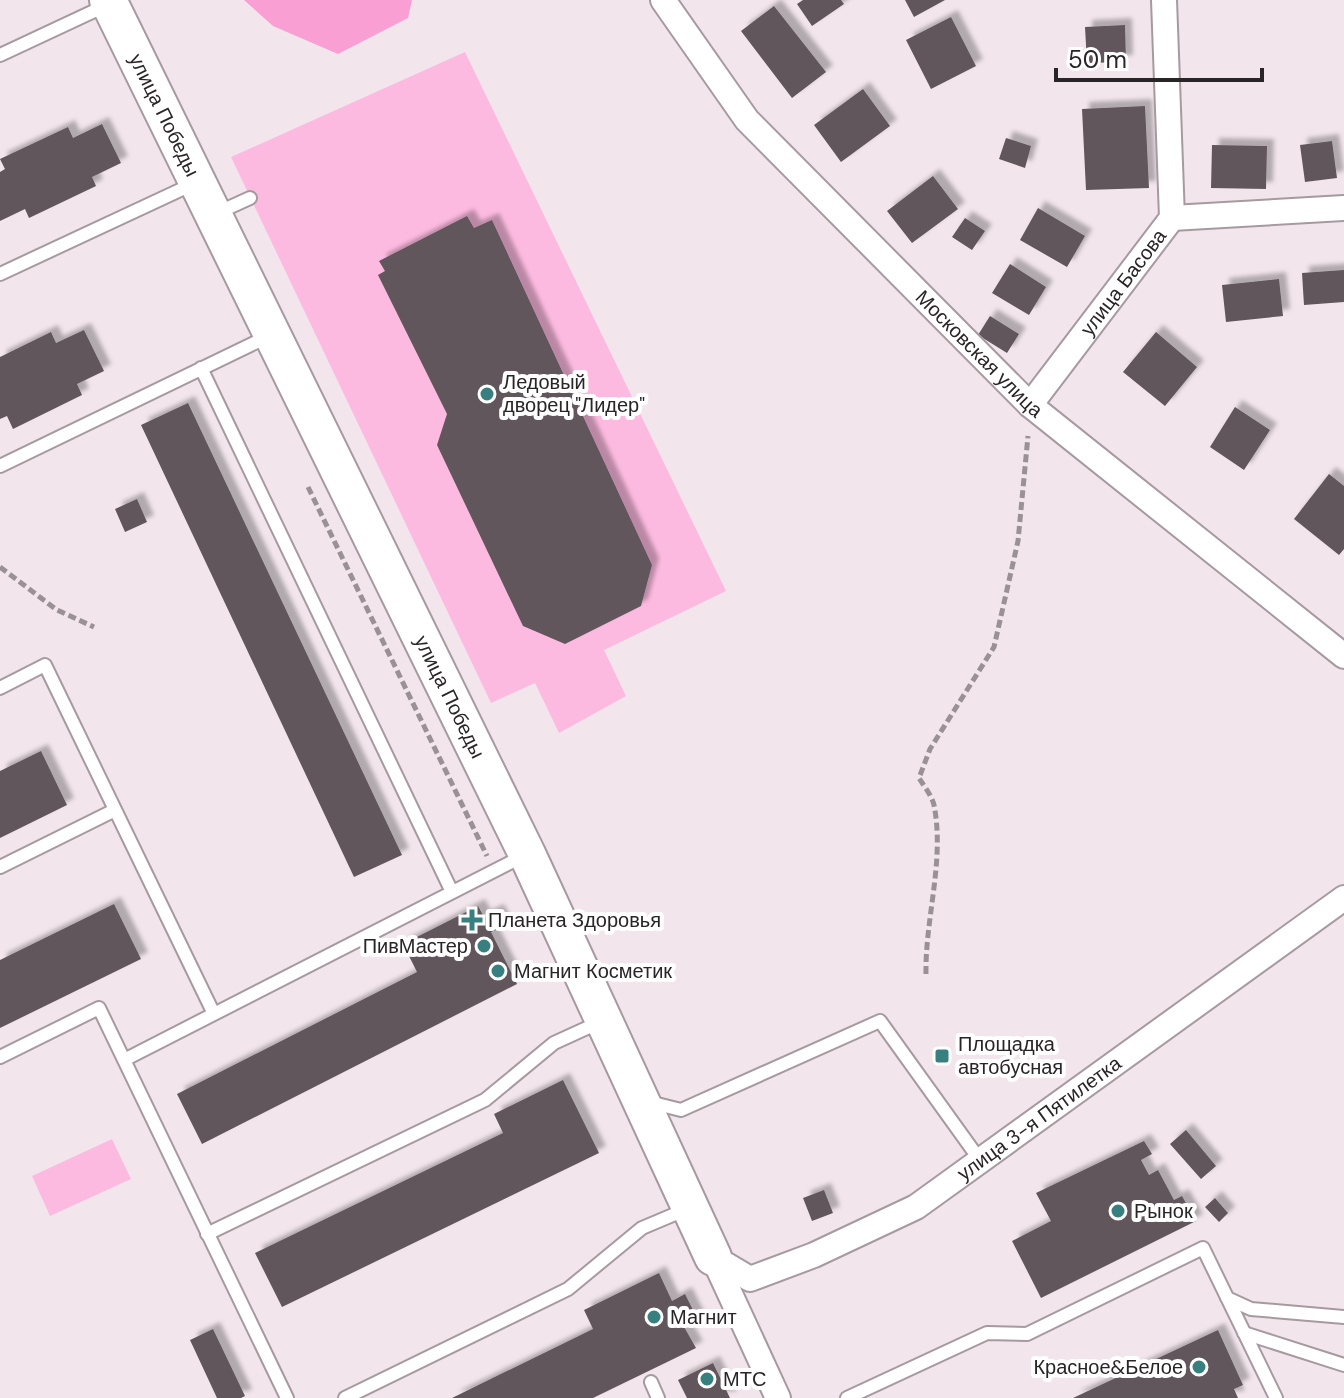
<svg xmlns="http://www.w3.org/2000/svg" width="1344" height="1398" font-family="'DM Sans',sans-serif">
	<style>
		.green { fill: #fdbae0 }
		.water { fill: #f99fd4 }
		.building { fill: #60565b; filter: url(#shadow) }
		.lines { fill: none; stroke-linecap: round; stroke-linejoin: round }
		.lane-casing { stroke: #a69aa0; stroke-width: 16 }
		.street-casing { stroke: #a69aa0; stroke-width: 28 }
		.secondary-casing { stroke: #a69aa0; stroke-width: 40 }
		.path { stroke: #999195; stroke-width: 5; stroke-dasharray: 8 4; stroke-linecap: butt }
		.lane { stroke: #fff; stroke-width: 12 }
		.street { stroke: #fff; stroke-width: 24 }
		.secondary { stroke: #fff; stroke-width: 36 }
		.poi-dot { fill: #38807f; stroke: #fff; stroke-width: 3 }
		.labels { text-anchor: middle; dominant-baseline: central; stroke-width: 8; stroke-linejoin: round; paint-order: stroke }
		.street-label { font-size: 20px; fill: #292527; stroke: #fff }
		.poi-label { font-size: 20px; fill: #292527; stroke: #fff; text-anchor: start }
	</style>
	<defs>
		<filter id="shadow"><feDropShadow dx="7" dy="-7" stdDeviation="2" flood-color="#0004"/></filter>
	</defs>
	<rect width="100%" height="100%" fill="#f2e6ec"/>
	<!-- green -->
	<path class="green" d="M465,52L726,591L604,650L626,696L559,733L535,683L491,703L231,157Z
		M112,1139L131,1179L50,1216L32,1176Z"/>
	<!-- water -->
	<path class="water" d="M244,0H412L408,18L338,54L273,26Z"/>
	<!-- building -->
	<path class="building" d="M803,0H841L844,4L812,26L797,4Z
		M905,0H945L914,17Z
		M774,6L826,72L792,98L741,31Z
		M951,17L976,66L931,89L906,40Z
		M1125,25L1126,62L1087,63L1085,27Z
		M863,89L890,126L841,162L814,125Z
		M1145,106L1149,188L1086,190L1082,109Z
		M102,124L121,163L92,177L96,186L29,218L25,209L0,221V172L5,169L0,159L68,127L73,138Z
		M1006,138L1031,146L1025,168L999,159Z
		M1332,141L1337,178L1305,182L1300,145Z
		M1212,145L1267,146L1266,189L1211,188Z
		M933,176L958,209L912,243L887,211Z
		M1038,208L1085,236L1067,267L1020,240Z
		M467,216L474,228L492,220L652,565L641,606L565,644L523,626L437,445L447,414L378,275L385,271L379,261Z
		M965,218L985,231L972,250L952,237Z
		M1010,264L1046,287L1029,315L992,293Z
		M1344,270V302L1304,305L1302,273Z
		M1279,279L1283,316L1226,322L1222,285Z
		M990,316L1019,334L1007,353L978,335Z
		M84,330L104,371L77,384L82,395L13,429L7,416L0,419V357L51,332L56,343Z
		M1156,332L1197,367L1165,406L1123,372Z
		M188,403L402,855L354,877L141,425Z
		M1235,407L1270,430L1244,470L1210,447Z
		M1329,474L1344,486V549L1339,555L1294,519Z
		M137,499L147,522L125,532L115,509Z
		M41,751L67,805L0,838V771Z
		M114,904L141,959L0,1028V960Z
		M478,906L484,917L497,911L505,926L491,932L517,984L202,1144L177,1094L417,972L403,944Z
		M563,1080L599,1153L282,1307L255,1253L503,1133L494,1114Z
		M1186,1130L1216,1166L1201,1179L1170,1144Z
		M1144,1141L1152,1154L1141,1160L1149,1175L1158,1170L1174,1200L1182,1196L1196,1221L1041,1298L1012,1241L1051,1221L1036,1193Z
		M824,1190L833,1213L812,1221L803,1198Z
		M1215,1198L1228,1213L1219,1222L1205,1207Z
		M659,1273L672,1301L685,1294L697,1318L683,1325L696,1348L593,1398H452L593,1329L584,1310Z
		M213,1329L245,1396L241,1398H217L190,1340Z
		M1218,1330L1243,1385L1234,1389L1238,1398H1073Z
		M713,1363L730,1398H687L678,1380Z"/>
	<g class="lines">
		<defs>
			<path id="lane" d="M0,55L107,5
				M217,213L250,198
				M0,274L193,184
				M201,368L452,892
				M0,466L271,335
				M0,688L45,665L214,1014
				M0,867L115,810
				M0,1057L99,1008L287,1398
				M124,1060L523,856
				M649,1102L681,1110L880,1021L982,1163
				M207,1234L485,1100L554,1043L600,1022
				M1227,1298L1251,1309L1344,1317
				M1244,1333L1344,1365
				M651,1382L658,1398
				M345,1398L568,1289L642,1228L687,1209
				M847,1398L987,1333L1027,1334L1203,1248L1276,1398"/>
			<g id="street">
				<path id="s1" d="M663,0L747,120L1030,405L1344,656"/>
				<path d="M1172,218L1344,208"/>
				<path id="s2" d="M1030,405L1172,218L1164,0"/>
				<path id="s3" d="M713,1257L750,1279L814,1255L916,1207L1344,898"/>
				<path d="M713,1257L778,1398"/>
			</g>
			<g id="secondary">
				<path id="s4" d="M108,0L527,854L713,1257"/>
			</g>
		</defs>
		<!-- lane casing -->
		<use href="#lane" class="lane-casing"/>
		<!-- street casing -->
		<use href="#street" class="street-casing"/>
		<!-- secondary casing -->
		<use href="#secondary" class="secondary-casing"/>
		<!-- path -->
		<path class="path" d="M308,487L487,856
			M0,567L57,610L94,627
			M926,974C925,918 945,861 934,805C932,796 924,786 919,778L930,749L994,647L1018,541L1028,436"/>
		<!-- lane -->
		<use href="#lane" class="lane"/>
		<!-- street -->
		<use href="#street" class="street"/>
		<!-- secondary -->
		<use href="#secondary" class="secondary"/>
	</g>
	<!-- markers -->
	<g class="poi-dot">
		<circle cx="487" cy="394" r="8"/>
		<path d="M468 908h8v8h8v8h-8v8h-8v-8h-8v-8h8z"/>
		<circle cx="484" cy="946" r="8"/>
		<circle cx="498" cy="971" r="8"/>
		<rect x="934" y="1048" width="16" height="16" rx="4"/>
		<circle cx="1118" cy="1211" r="8"/>
		<circle cx="654" cy="1317" r="8"/>
		<circle cx="1199" cy="1367" r="8"/>
		<circle cx="707" cy="1379" r="8"/>
	</g>
	<g class="labels">
		<!-- street labels -->
		<g class="street-label">
			<text stroke="none"><textPath href="#s4" startOffset="128">улица Победы</textPath></text>
			<text stroke="none"><textPath href="#s2" startOffset="154">улица Басова</textPath></text>
			<text stroke="none"><textPath href="#s1" startOffset="476">Московская улица</textPath></text>
			<text stroke="none"><textPath href="#s4" startOffset="776">улица Победы</textPath></text>
			<text stroke="none"><textPath href="#s3" startOffset="376">улица 3-я Пятилетка</textPath></text>
		</g>
		<!-- poi labels -->
		<g class="poi-label">
			<text x="503" y="382">Ледовый<tspan x="503" dy="23">дворец "Лидер"</tspan></text>
			<text x="488" y="920">Планета Здоровья</text>
			<text x="468" y="946" text-anchor="end">ПивМастер</text>
			<text x="514" y="971">Магнит Косметик</text>
			<text x="958" y="1044">Площадка<tspan x="958" dy="23">автобусная</tspan></text>
			<text x="1134" y="1211">Рынок</text>
			<text x="670" y="1317">Магнит</text>
			<text x="1183" y="1367" text-anchor="end">Красное&amp;Белое</text>
			<text x="723" y="1379">МТС</text>
		</g>
	</g>
	<!-- scale -->
	<path d="M1056 68v12h206v-12" fill="none" stroke="#292527" stroke-width="4"/>
	<text x="1068" y="68" font-size="24" fill="#292527" stroke="#ffffff" stroke-width="6" paint-order="stroke">50 m</text>
</svg>
